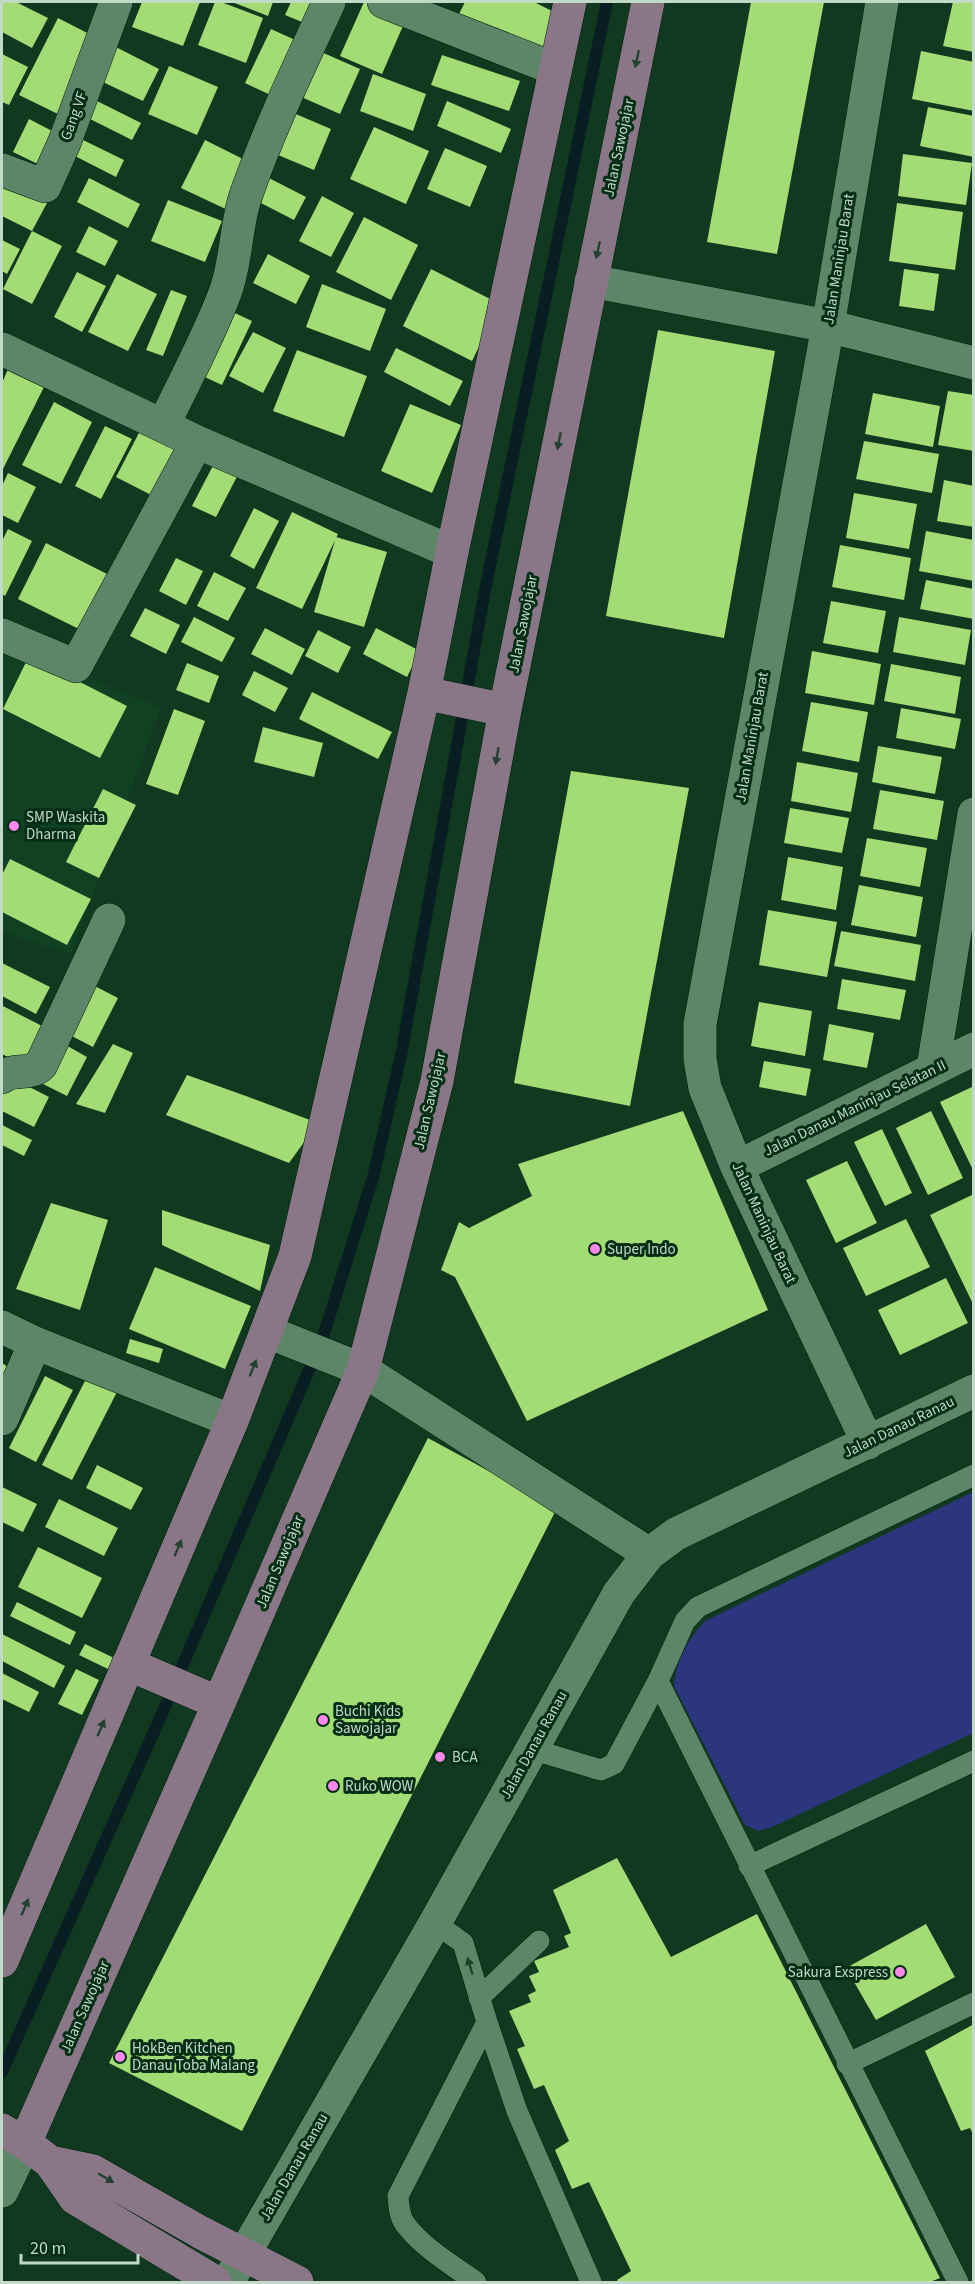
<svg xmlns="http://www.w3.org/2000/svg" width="975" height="2284" font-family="'Source Sans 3',sans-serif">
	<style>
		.built { fill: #0f4122 }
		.green { fill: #2b367f }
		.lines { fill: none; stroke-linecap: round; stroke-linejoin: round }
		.stream { stroke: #081e23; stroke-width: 12 }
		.building { fill: #a3dc74 }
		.lane-casing { stroke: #011f0b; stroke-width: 22 }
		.street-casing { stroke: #011f0b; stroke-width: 34 }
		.primary-casing { stroke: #011f0b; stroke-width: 34 }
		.lane { stroke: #5d8668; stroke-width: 21 }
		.street { stroke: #5d8668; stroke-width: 33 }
		.primary { stroke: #897788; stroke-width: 33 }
		.oneway { fill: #254132 }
		.oneway2 { fill: #1a452a }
		.poi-dot { fill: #f888e9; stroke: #042f15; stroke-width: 2 }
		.labels { text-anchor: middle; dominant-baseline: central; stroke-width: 6; stroke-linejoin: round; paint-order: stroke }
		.street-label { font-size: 15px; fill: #c3d9c8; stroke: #042f15 }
		.poi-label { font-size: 15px; fill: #c3d9c8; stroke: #042f15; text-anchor: start }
	</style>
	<rect width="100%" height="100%" fill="#10391f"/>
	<!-- built -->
	<path class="built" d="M2,641L161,708L71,954L2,932Z"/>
	<!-- green -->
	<path class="green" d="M973,1492V1733L772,1827L758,1831L745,1825L674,1686C675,1662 689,1638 705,1621Z"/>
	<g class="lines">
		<!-- stream -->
		<path class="stream" d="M2,2072L161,1716L323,1337L374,1174L402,1050L485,590L607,2"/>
	</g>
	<!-- building -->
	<path class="building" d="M2,2H16L48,18L32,48L2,32Z
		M142,2H200L183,46L132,27Z
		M215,2H221L263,18L246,63L198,45Z
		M232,2H273L268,16Z
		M291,2H326L314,27L285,15Z
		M364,2L406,19L382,74L340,56Z
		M465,2H534L564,17L542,61L457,18Z
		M751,2H824L777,254L707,242Z
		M953,2H974V52L943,46Z
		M58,18L101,40L62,116L19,95Z
		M271,29L304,44L279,99L245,83Z
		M106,42L159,69L143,101L90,76Z
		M319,51L360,69L340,114L299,96Z
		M921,51L974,62V111L912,99Z
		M2,54L28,67L9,105L2,102Z
		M442,55L520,81L509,111L431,85Z
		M169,66L218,87L197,135L148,114Z
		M373,74L426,94L413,131L360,111Z
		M87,96L141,123L132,140L78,113Z
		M447,101L511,129L501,153L437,126Z
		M928,107L974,116V157L920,146Z
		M284,109L331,129L314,170L266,150Z
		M29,119L56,133L40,165L13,152Z
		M374,127L429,151L406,204L350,179Z
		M81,139L124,160L116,177L73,155Z
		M205,140L255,165L232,212L181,188Z
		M445,148L487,166L470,207L427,189Z
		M903,154L972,163L966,205L898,196Z
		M263,175L306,197L294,220L251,198Z
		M89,178L140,204L128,228L77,202Z
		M6,182L47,203L32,231L2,216V190Z
		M322,196L354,213L331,257L299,241Z
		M168,200L222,221L205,262L151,241Z
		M897,203L963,212L955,270L889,261Z
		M364,217L418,245L391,300L336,272Z
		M89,226L118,241L105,266L76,252Z
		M32,231L62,246L32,304L3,289Z
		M2,240L20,249L7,274L2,271Z
		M268,254L310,276L296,304L253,283Z
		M431,269L500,304L472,361L403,326Z
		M904,269L939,274L934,311L899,306Z
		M77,272L106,286L82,332L54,317Z
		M117,274L157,294L128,351L88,332Z
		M322,284L386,309L370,351L306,327Z
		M171,290L187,296L163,356L146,350Z
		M224,308L252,321L222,385L194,372Z
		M658,330L775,351L724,638L606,616Z
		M253,332L286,348L263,393L229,376Z
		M396,348L463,381L450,406L384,372Z
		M297,350L367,376L344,437L273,411Z
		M8,369L44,387L2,471V383Z
		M948,391L974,395V451L938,445Z
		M873,393L940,406L933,447L865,434Z
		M54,402L92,422L61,484L22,465Z
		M410,404L461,425L432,493L381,471Z
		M105,426L132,439L101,499L75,486Z
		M141,429L184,450L159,499L116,477Z
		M864,441L939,454L932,493L856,479Z
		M218,456L242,467L216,517L192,506Z
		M8,473L36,487L18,523L2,515V486Z
		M944,480L974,486V527L937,521Z
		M854,493L917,504L909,549L846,538Z
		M254,508L279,521L254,569L230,556Z
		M292,512L338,534L302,609L256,588Z
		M8,529L32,541L5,596L2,594V541Z
		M926,531L974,540V581L919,571Z
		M336,537L387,552L364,627L314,612Z
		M46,543L109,575L81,630L18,599Z
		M840,545L911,558L904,600L832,587Z
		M176,558L203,571L186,605L159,591Z
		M214,572L246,588L228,621L197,606Z
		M926,580L974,589V619L920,609Z
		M831,601L886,611L878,653L823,643Z
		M145,608L180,625L166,654L130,636Z
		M194,617L235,638L222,662L181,642Z
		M899,617L971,630L965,665L893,652Z
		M265,628L305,649L292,675L251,654Z
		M376,628L420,651L407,677L363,654Z
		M318,630L351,647L338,673L305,656Z
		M812,651L881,664L874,705L805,693Z
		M29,656L127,706L100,758L3,709Z
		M187,663L219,676L209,703L176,690Z
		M891,664L961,677L955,714L884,701Z
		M254,671L288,688L275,712L242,695Z
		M312,692L392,732L378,759L299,719Z
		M811,702L868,712L859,762L802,751Z
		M901,708L961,719L955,749L896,738Z
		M174,709L205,721L178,795L146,784Z
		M263,727L323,743L314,777L254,762Z
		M878,746L942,757L935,794L872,782Z
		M797,762L858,773L851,812L791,801Z
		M571,771L689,788L630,1106L514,1083Z
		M103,789L136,805L99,878L66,862Z
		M880,790L944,801L937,840L873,829Z
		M790,808L849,818L842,853L784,843Z
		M867,838L927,848L920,887L860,876Z
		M788,857L843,867L836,910L781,900Z
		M10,859L91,899L67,945L2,912V875Z
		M859,885L923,897L916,937L851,925Z
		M768,910L837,922L827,977L759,965Z
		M841,931L921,945L915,981L834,966Z
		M2,963L50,987L36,1014L2,996Z
		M842,979L906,990L900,1020L837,1009Z
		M87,982L118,998L93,1047L62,1031Z
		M759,1002L812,1011L805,1056L751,1046Z
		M3,1006L44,1027L25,1066L2,1054V1009Z
		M829,1024L874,1033L867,1068L823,1060Z
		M64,1044L87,1057L67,1096L43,1084Z
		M113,1044L133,1053L105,1113L76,1104Z
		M764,1061L811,1069L806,1096L759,1087Z
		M187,1075L246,1096L318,1123L289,1163L166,1115Z
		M8,1076L49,1097L34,1127L2,1111V1089Z
		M972,1087L974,1090V1172L940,1102Z
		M683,1111L768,1310L527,1421L455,1277L441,1270L459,1222L469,1228L532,1196L518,1164Z
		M931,1111L963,1178L928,1195L896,1128Z
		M2,1125L32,1140L24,1156L2,1145Z
		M882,1129L912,1193L885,1206L854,1142Z
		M847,1161L877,1223L836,1243L806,1180Z
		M974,1194V1306L930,1215Z
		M51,1203L108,1220L80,1310L16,1289Z
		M162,1210L270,1245L260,1291L162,1245Z
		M906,1219L930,1267L866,1296L843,1248Z
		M155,1267L251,1306L225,1369L129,1329Z
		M946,1278L968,1323L900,1355L878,1310Z
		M130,1339L163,1349L159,1363L126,1353Z
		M2,1363L8,1367L2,1380Z
		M45,1376L73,1390L36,1462L9,1448Z
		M87,1377L117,1392L72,1480L42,1465Z
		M428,1438L557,1508L242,2131L109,2063Z
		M97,1465L143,1488L131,1510L86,1488Z
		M2,1487L37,1504L23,1532L2,1522Z
		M59,1499L118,1528L104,1556L45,1527Z
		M38,1547L102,1578L82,1618L18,1587Z
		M17,1602L76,1632L70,1645L10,1616Z
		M2,1634L65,1666L54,1688L2,1661Z
		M85,1644L114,1658L108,1669L79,1655Z
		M76,1669L99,1680L82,1715L58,1704Z
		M2,1673L39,1692L29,1712L2,1699Z
		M617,1858L671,1957L757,1914L940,2278L930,2282H618L617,2280L631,2271L589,2182L572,2189L555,2150L569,2141L544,2085L534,2089L517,2049L525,2046L509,2011L531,2002L528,1995L536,1991L529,1976L539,1972L534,1961L569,1947L564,1936L571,1933L553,1890Z
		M926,1924L955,1977L876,2020L846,1968Z
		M974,2024V2136L970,2128L961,2131L925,2051Z"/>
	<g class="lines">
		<defs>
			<path id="lane" d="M531,1749L601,1770L614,1764L658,1681
				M749,1866L974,1761
				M435,1923L463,1943L487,2022L517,2111L591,2282
				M479,1998L539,1941
				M847,2064L974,2003
				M476,2282C452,2265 423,2248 405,2224C399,2216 399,2206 398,2196L487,2022
				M958,2282L658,1681L685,1621L698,1607L974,1475"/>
			<path id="street" d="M384,2L555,69
				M2,170L45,186L65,141L116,2
				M591,281L828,326L974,363
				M2,349L197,442L452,552
				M163,426C184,382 208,338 225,293C237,261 235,227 246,195C269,129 300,65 329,2
				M2,635L76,666L197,442
				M933,1068L974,814
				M2,1077C13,1068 29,1076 41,1065L109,920
				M737,1167L974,1049
				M2,1327L35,1343L232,1421
				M268,1332L363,1370L649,1554
				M2,1419L35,1343
				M868,1443L737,1167L705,1088L700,1059V1024L828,326L882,2
				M2,2191L25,2143
				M228,2282L435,1923L619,1593L649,1554L676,1534L974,1391"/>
			<path id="primary" d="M424,693L505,710
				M128,1664L219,1703
				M2,1961L232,1421L295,1256L424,693L452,552L570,2
				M2,2130L25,2143L50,2162L75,2198L215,2282
				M25,2143L219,1703L363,1370L437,1081L505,710L648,2
				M50,2162L93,2171L200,2232L297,2282"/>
		</defs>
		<!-- lane casing -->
		<use href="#lane" class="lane-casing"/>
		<!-- street casing -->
		<use href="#street" class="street-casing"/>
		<!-- primary casing -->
		<use href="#primary" class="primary-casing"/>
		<!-- lane -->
		<use href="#lane" class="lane"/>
		<!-- street -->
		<use href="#street" class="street"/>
		<!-- primary -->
		<use href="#primary" class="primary"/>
	</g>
	<!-- one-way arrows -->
	<defs><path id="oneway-solid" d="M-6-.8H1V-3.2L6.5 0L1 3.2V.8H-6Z" transform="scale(1.5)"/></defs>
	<g class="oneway">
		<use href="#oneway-solid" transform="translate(637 59) rotate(102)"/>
		<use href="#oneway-solid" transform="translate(598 250) rotate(102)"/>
		<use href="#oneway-solid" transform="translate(559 441) rotate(101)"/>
		<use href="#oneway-solid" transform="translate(497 756) rotate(100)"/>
		<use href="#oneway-solid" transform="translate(253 1368) rotate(-68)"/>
		<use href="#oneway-solid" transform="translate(178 1548) rotate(-67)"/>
		<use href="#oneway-solid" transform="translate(101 1728) rotate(-67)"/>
		<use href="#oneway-solid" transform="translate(25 1907) rotate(-67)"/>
		<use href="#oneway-solid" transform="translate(106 2178) rotate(30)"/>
	</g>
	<use class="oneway2" href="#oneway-solid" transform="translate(470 1966) rotate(-107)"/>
	<!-- markers -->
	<g class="poi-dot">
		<circle cx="14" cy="826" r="6"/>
		<circle cx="595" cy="1249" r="6"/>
		<circle cx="323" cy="1720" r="6"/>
		<circle cx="440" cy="1757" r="6"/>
		<circle cx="333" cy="1786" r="6"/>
		<circle cx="900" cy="1972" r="6"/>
		<circle cx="120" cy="2057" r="6"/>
	</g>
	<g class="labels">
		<!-- street labels -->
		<g class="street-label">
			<text transform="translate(74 116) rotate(-70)">Gang VF</text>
			<text transform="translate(619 148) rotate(-78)">Jalan Sawojajar</text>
			<text transform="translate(839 259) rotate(-81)">Jalan Maninjau Barat</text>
			<text transform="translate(523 624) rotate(-79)">Jalan Sawojajar</text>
			<text transform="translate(752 737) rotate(-80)">Jalan Maninjau Barat</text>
			<text transform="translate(430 1101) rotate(-77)">Jalan Sawojajar</text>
			<text transform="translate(855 1108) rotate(-26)">Jalan Danau Maninjau Selatan II</text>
			<text transform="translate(764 1223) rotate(65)">Jalan Maninjau Barat</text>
			<text transform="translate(899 1427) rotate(-26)">Jalan Danau Ranau</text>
			<text transform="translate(280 1562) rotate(-67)">Jalan Sawojajar</text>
			<text transform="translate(534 1745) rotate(-61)">Jalan Danau Ranau</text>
			<text transform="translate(85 2007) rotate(-66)">Jalan Sawojajar</text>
			<text transform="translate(294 2167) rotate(-60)">Jalan Danau Ranau</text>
		</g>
		<!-- poi labels -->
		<g class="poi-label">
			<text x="26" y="817">SMP Waskita<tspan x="26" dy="17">Dharma</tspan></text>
			<text x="607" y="1249">Super Indo</text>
			<text x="335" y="1711">Buchi Kids<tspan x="335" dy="17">Sawojajar</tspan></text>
			<text x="452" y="1757">BCA</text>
			<text x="345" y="1786">Ruko WOW</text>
			<text x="888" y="1972" text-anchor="end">Sakura Exspress</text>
			<text x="132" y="2048">HokBen Kitchen<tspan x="132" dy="17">Danau Toba Malang</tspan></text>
		</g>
	</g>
	<!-- border -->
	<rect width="975" height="2284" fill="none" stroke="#c3d9c8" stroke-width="6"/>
	<!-- scale -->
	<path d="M21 2254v9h117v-9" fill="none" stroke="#c3d9c8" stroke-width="3"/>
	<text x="30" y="2254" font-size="18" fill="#c3d9c8" stroke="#042f15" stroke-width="4.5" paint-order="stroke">20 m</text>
</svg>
